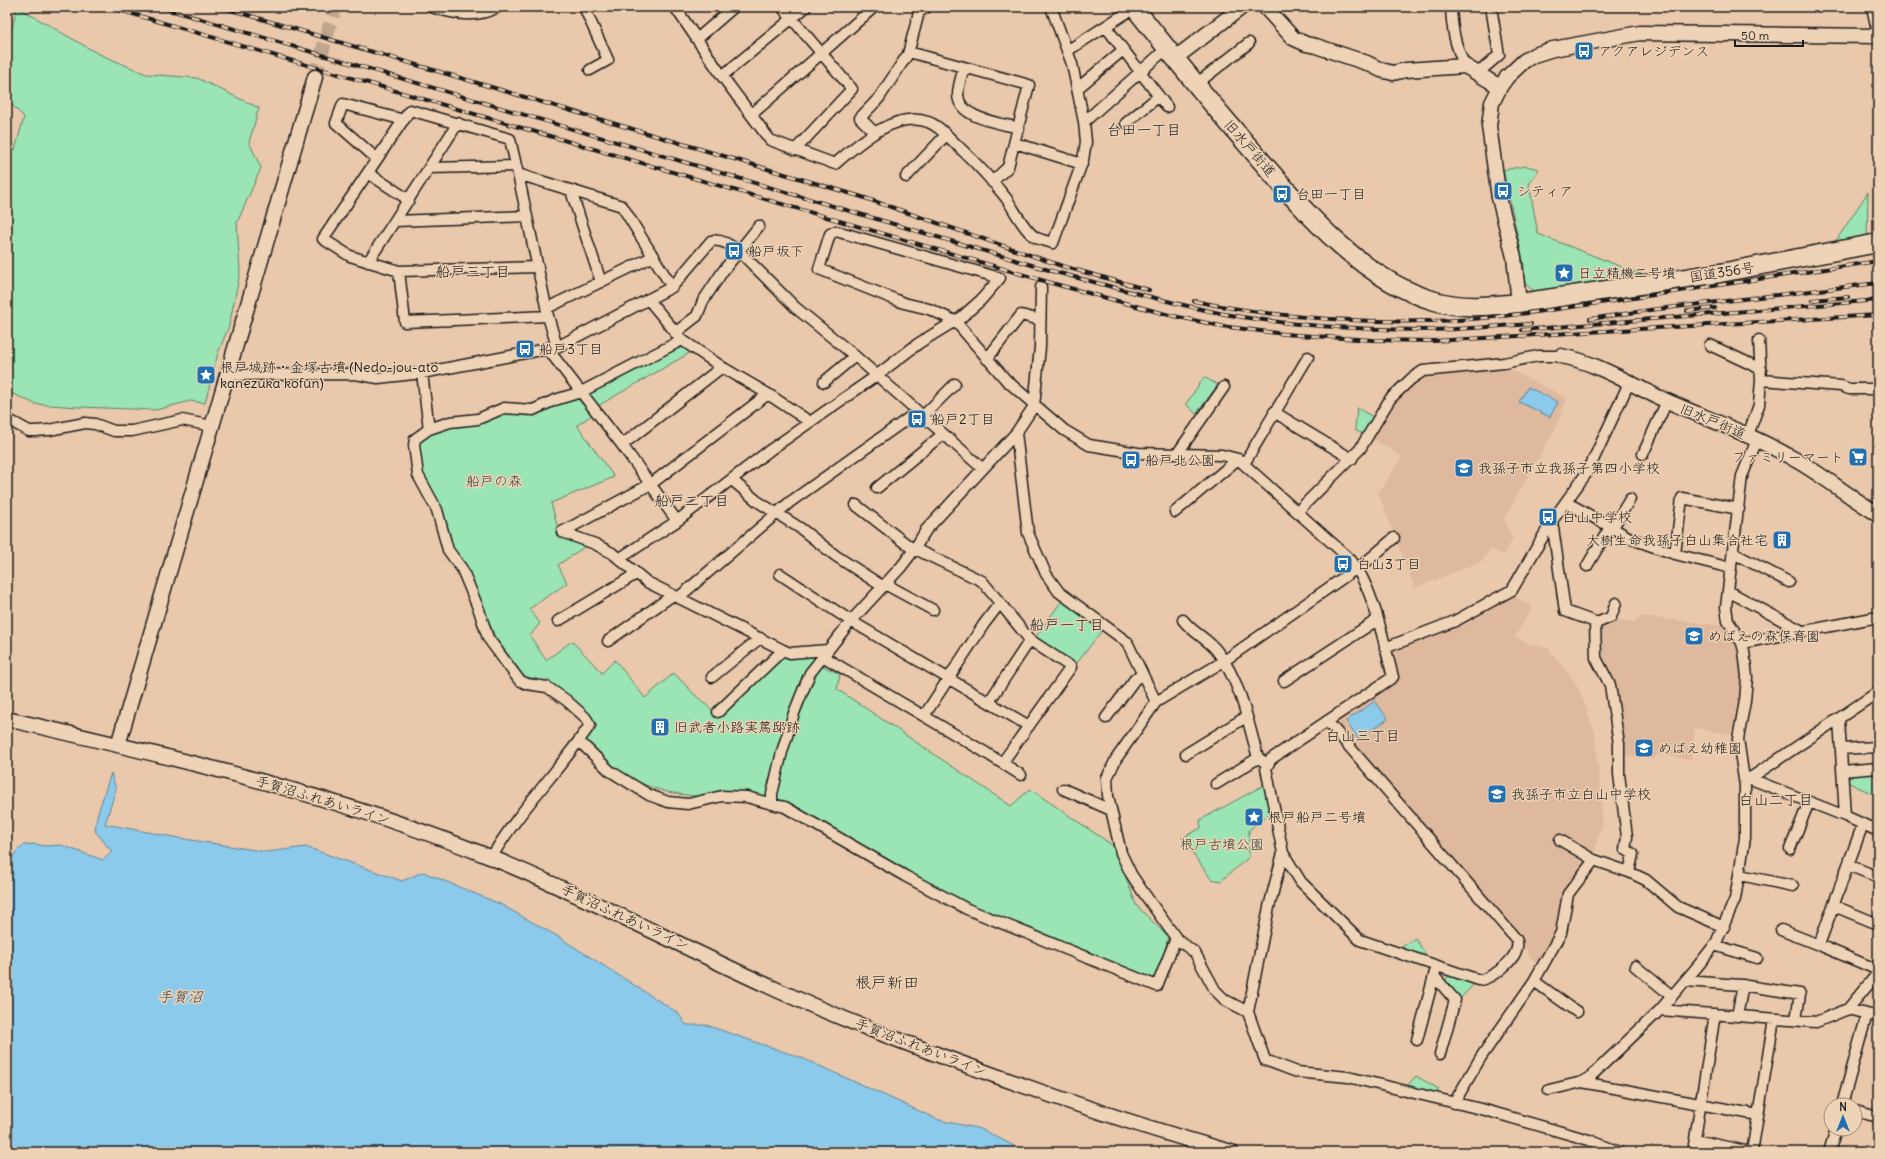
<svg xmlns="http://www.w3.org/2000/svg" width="1885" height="1159" font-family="Delius,'Klee One',sans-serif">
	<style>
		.built { fill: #deb99d }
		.green { fill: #9be4b3; stroke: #5c8068 }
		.water { fill: #8bcaeb; stroke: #5f8498 }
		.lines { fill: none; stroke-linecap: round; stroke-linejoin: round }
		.secondary-tunnel { stroke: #c1a68e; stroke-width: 14; stroke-dasharray: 14 7; stroke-linecap: butt }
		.street-casing { stroke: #1c1c1c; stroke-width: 13 }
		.secondary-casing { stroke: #1c1c1c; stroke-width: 17 }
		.highway-casing { stroke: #1c1c1c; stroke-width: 21 }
		.street { stroke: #efd3b6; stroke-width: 10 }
		.secondary { stroke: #efd3b6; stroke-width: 14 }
		.highway { stroke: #efd3b6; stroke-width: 18 }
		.rail-casing { stroke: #1c1c1c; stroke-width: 4 }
		.rail { stroke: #efd3b6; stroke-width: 2.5; stroke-dasharray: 8; stroke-linecap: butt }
		.labels { text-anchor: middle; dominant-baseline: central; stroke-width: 3; stroke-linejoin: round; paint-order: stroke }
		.poi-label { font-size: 14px; fill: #1c1c1c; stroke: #efd3b6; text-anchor: start }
		.street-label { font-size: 14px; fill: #1c1c1c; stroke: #efd3b6 }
		.park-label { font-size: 14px; fill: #35443a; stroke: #efd3b6 }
		.neighbourhood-label { font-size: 15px; fill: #1c1c1c; stroke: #efd3b6 }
		.water-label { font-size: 15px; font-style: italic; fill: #384850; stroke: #efd3b6 }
		.quarter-label { font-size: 16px; fill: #1c1c1c; stroke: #efd3b6 }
	</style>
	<rect width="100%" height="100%" fill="#eac8ab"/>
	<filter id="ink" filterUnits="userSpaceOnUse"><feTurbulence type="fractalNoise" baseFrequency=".025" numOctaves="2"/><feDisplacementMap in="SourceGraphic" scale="8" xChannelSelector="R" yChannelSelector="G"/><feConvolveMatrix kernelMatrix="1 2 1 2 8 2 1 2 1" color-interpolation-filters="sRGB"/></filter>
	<g filter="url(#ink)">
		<!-- built -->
		<path class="built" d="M1502,367L1509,369L1567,398L1557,425L1504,519L1513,539L1503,555L1491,549L1482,561L1415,588L1378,493L1402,457L1372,438L1389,410L1408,389L1424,376Z
			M1511,596H1514L1532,607L1515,637L1530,644L1548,648L1573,679L1580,692L1595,732L1603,824L1597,840L1595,854L1564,895L1558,933L1538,965L1528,954L1522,940L1330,722L1396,677L1392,653L1407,644L1443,632Z
			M1641,616L1728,626L1736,638L1745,668L1736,735L1695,728L1691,760L1662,755H1657L1654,759L1623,755L1600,658L1598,629L1600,626L1615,620L1635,622Z"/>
		<!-- green -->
		<path class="green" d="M17,7L97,53L146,74L197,78L259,108L249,142L261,168L237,223L240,273L229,326L218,353L205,403L190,401L156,410L79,407L35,404L7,391V148L15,150L24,117L7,100V51Z
			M1526,166L1539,169L1529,184L1538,234L1645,276L1537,293L1525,284L1524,265L1503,170Z
			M1868,192L1867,239L1832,247Z
			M681,342L693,351L596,407L584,393Z
			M1204,377L1218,385L1196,414L1186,404Z
			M577,398L592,415L577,425L614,477L551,503L560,535L587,545L558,565L567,583L529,609L540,623L530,636L546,660L572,641L602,673L615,660L645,698L674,673L696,696L719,716L786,655L818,658L807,671L767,797C711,797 664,802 615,769C605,761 595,750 586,742L593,723L547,682L524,676L495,637L465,566L450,548L421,474L417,449L419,440L431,430L505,412L527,416Z
			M1357,408L1375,418L1365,435L1355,430Z
			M1063,599L1103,629L1074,667L1035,638Z
			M823,666L840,674L837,689L1011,806L1030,789L1115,847L1136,905L1168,937L1162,965L1156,979L1153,981L974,907L777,801L776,798L785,752L814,676Z
			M1878,773V788L1875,795L1847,782L1850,774Z
			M1264,785L1270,813L1249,830V857L1221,881L1211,879L1182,838L1201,828L1200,820Z
			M1415,938L1429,959L1399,949Z
			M1449,975L1475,983L1459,1000L1444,982Z
			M1416,1076L1439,1089L1435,1095L1406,1087Z"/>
		<!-- water -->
		<path class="water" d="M1528,387L1558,402L1550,417L1519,402Z
			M1375,701L1388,719L1358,739L1346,721Z
			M111,773L116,789L105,824L179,838L267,852L306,847L402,881L423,872L500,904L557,936L678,1013L686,1025H706L802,1058L939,1120L981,1129L1026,1152H7V865L16,852L24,845L34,844L46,846L61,845L103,860L112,852L95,831L97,816Z"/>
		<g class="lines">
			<!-- secondary-tunnel -->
			<path class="secondary-tunnel" d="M315,77L335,7"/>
			<defs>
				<path id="street" d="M431,7C455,14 475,19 498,7
					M584,7L608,60L590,70
					M675,7L722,76L770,140L835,164C858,144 895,110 928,122C940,126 950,139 959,147C976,163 992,180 1006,198C1014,209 1024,230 1035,237C1040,240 1047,241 1053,243L1083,160L1086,142L1084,122L1072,64L1051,7
					M782,7L852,89L795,150
					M1451,7C1452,30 1455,45 1465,66
					M1106,27L1167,107
					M697,39L734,7
					M1067,51L1134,8
					M909,52L1029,85L1008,167L992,182
					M964,68C961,77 958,86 958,95C959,119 1001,123 1019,128
					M1478,73L1499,55L1491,7
					M722,76L806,7
					M1195,85L1249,43
					M1078,88L1123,50
					M751,115L874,7
					M1084,122L1166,49
					M1126,123L1159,96
					M874,132L860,118L879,98L908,54L919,12L927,7
					M1015,143L1082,164
					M377,159L336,123L343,104L404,120
					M429,168L516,166
					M368,173L409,200
					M518,174L548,316
					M906,177L946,135
					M571,191L601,282
					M395,221L527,216
					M368,262L458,123
					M399,271L538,267
					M1041,287L1040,347L1034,406L1016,433L926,530L914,550L901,567L851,621L810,673L794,713L782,752L772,794V804L785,807L905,876L967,909L1157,986L1176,938
					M648,299L682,340L722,367L768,394
					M547,308L654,256
					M956,322L981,300L1000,278L836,231L830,234L819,269L904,303L929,309L955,321L956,322L1006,380L1064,430L1089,445L1138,453L1222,455L1238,459L1350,559C1374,588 1383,640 1393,677L1271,759L1266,768L1283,853L1269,907L1248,1012L1265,1060L1297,1072L1348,1077L1485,1110L1589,1140L1619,1152
					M675,333L697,316L703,301L723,271L759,226
					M1710,345L1761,369
					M557,347L548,316L405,322L399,271L350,256L323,239L410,110L510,139L518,174L622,206L672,287
					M547,348L622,445L677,521
					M987,359L1021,315L1040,320
					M422,373L429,429L415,439L414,445L418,475L437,510L448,550L462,569L479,610L488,638L519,680L527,684L547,687L566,700L585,717L590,725C559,771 519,810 491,858
					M226,375L355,374L378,378L422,373L557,347L672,287L711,241C722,239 730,245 739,251L796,308L855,356L983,469
					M1761,380L1841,386L1849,389H1878
					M824,382L855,356
					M1274,412L1352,459
					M922,417L955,384
					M7,419L29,431H35L49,430L85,423L95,424L114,431H132L182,420L212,426
					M429,429L450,422L478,419L504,408L533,410L555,400L581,392L682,340
					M1016,433L1028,533L1046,574L1059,592L1127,642L1156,702L1116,759L1107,778L1108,796L1121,853L1131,874L1143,892L1176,938L1195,953L1215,990L1225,1000L1248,1012
					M1748,435L1759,405L1761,380L1759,340
					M622,445L722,367
					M1177,454L1224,387
					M1643,454L1667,401
					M1244,464L1308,357
					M732,480L757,501L800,528L836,556L882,586
					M877,488L943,434
					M1566,502L1632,539L1675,554L1731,568
					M856,505L914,550
					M1298,511L1360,449L1390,399L1411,379L1423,371L1504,363L1538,356H1561
					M1175,512L1238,459
					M1552,521L1565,611L1595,622L1596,658L1610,685L1619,744V774L1627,837L1625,849L1633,854L1629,872
					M1612,529L1630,499
					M562,532L595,544L612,553L647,582L783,650L718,712
					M562,532L651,484L768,394L810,422
					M915,549L982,581L1030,640L1071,667L1002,763
					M1733,553L1789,582
					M1675,554L1682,498L1739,509
					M619,559L677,521L770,450L876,376L919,343L955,321
					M1587,566L1610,527
					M1358,569L1394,538
					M780,574L851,621L1029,726
					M885,584L933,610
					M1728,591L1802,631
					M678,598L790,502L917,412
					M1183,620C1193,633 1208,639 1217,651C1241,682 1248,722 1258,758L1268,764
					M558,621L636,574
					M1595,622H1599L1611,617L1616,603
					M608,641L673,595
					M1742,643L1878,617
					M1385,648L1455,621L1512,590L1552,521L1588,471L1629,383
					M783,650L790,653L828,650
					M824,657L983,751L1021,775
					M712,677L760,638
					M1284,681L1377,620
					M989,702L1030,640
					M1156,702L1224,661L1357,568
					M924,716L984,624L1000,603
					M1106,718L1135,679L1143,675
					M1839,719L1845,816
					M579,741L610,771L649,795L668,802L688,804L722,796L747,797L772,804
					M1841,749L1878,747
					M1186,754L1246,717
					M1842,771L1878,768
					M1746,777L1845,816L1878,831
					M1749,779L1878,692
					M1216,784L1258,758
					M1063,789L1111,810
					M1560,840L1594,860L1629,872L1646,880L1678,907L1724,927
					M1790,849L1809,802
					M1283,853L1301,882L1360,940L1479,980C1493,979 1524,955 1516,939L1327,721
					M1848,865L1863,824
					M1740,875L1793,886
					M1878,877L1848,865L1819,945L1878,970
					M1834,906L1878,924
					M1781,930L1819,945
					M1714,945L1757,958
					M1635,966L1672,996
					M1434,976L1455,1000L1440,1054
					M1534,981L1577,1012
					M1685,981L1741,985L1800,994L1796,1020
					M1848,1009L1878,1017
					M1660,1010L1816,1022L1848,1009L1878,973
					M1737,1016L1743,985
					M1417,1040L1435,972
					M1582,1082L1758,1115
					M1549,1090L1582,1082L1590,1077L1660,1010L1697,967L1716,943L1735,899L1745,838V786L1738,739L1745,701L1747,677L1744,651L1742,643L1728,621L1726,607L1742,476L1757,440
					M1454,1103L1481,1057L1534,981L1561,933L1568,894L1594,860
					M1842,1105L1867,1014
					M1855,1111L1878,1117
					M1695,1140L1750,1152
					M1694,1145L1715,1014
					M1752,1152L1774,1019
					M1829,1152L1836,1129"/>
				<path id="secondary" d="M1265,7L1293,38L1306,44L1316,46L1367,63L1381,70L1393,73L1406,70L1465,66L1500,87
					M1874,7L1878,25
					M1174,59L1242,7
					M1519,303L1514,257L1499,198L1489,126L1492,103L1500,87L1507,77L1524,61L1534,55L1553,49L1640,33L1878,36
					M1561,356C1595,362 1627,382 1658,397C1704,418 1751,434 1794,459C1823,475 1849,497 1878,514
					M7,719C171,757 334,794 490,857C588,897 680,946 775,989C845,1021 916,1047 988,1073C1068,1102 1149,1129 1231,1152
					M118,745L315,77"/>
				<path id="highway" d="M1134,7C1172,55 1210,103 1251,149C1300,206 1360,280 1435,301C1462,309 1491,306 1519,303L1720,273L1878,243"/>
			</defs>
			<!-- street casing -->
			<use href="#street" class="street-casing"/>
			<!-- secondary casing -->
			<use href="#secondary" class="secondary-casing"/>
			<!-- highway casing -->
			<use href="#highway" class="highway-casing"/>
			<!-- street -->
			<use href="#street" class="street"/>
			<!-- secondary -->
			<use href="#secondary" class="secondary"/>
			<!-- highway -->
			<use href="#highway" class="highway"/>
			<defs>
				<path id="rail" d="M109,7L1055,284L1169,315L1221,326L1284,334L1372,340L1434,341L1878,315
					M160,7L1059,273C1114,287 1168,303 1224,314C1291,326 1363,330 1432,330C1465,329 1498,326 1531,324
					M221,7L862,197L1062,266L1149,290
					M1812,300L1848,297
					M1194,301C1272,317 1352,323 1431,321C1492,320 1554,309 1614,301C1702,288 1790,274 1878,261
					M1687,311L1715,308
					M1590,319L1650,310L1878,283
					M1522,330L1878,300"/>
			</defs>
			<!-- rail casing -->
			<use href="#rail" class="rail-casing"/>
			<!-- rail -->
			<use href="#rail" class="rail"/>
		</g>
	</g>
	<!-- icons -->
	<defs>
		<symbol id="bus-square" viewBox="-11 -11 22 22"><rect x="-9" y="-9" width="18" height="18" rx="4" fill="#1f6fb2" stroke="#efd3b6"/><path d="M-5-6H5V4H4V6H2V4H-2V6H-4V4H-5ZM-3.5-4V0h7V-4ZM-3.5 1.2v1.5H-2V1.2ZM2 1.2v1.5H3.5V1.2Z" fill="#fff"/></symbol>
		<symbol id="sight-square" viewBox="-11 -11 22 22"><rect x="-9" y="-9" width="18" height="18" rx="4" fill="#1f6fb2" stroke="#efd3b6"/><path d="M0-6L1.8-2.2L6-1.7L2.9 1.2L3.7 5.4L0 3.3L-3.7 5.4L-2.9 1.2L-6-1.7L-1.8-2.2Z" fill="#fff"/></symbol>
		<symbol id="supermarket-square" viewBox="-11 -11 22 22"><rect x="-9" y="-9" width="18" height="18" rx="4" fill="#1f6fb2" stroke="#efd3b6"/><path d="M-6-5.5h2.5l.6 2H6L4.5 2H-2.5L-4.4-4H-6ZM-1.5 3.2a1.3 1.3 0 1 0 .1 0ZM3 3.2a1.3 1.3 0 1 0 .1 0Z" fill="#fff"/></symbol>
		<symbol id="school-square" viewBox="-11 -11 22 22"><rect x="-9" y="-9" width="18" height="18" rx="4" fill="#1f6fb2" stroke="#efd3b6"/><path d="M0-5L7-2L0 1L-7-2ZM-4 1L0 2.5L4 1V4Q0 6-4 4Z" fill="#fff"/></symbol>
		<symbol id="building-square" viewBox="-11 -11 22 22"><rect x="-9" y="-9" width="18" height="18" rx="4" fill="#1f6fb2" stroke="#efd3b6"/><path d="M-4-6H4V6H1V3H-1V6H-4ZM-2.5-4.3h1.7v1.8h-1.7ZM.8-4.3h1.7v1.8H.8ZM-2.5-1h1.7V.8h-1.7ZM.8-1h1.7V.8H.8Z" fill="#fff"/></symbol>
	</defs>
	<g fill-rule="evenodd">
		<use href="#bus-square" x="1573" y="40" width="22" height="22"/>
		<use href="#bus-square" x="1492" y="180" width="22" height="22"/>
		<use href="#bus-square" x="1271" y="183" width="22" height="22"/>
		<use href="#bus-square" x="723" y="240" width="22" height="22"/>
		<use href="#sight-square" x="1553" y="262" width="22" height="22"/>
		<use href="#bus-square" x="514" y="338" width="22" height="22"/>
		<use href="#sight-square" x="195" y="364" width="22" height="22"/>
		<use href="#bus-square" x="906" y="408" width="22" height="22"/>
		<use href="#supermarket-square" x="1847" y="446" width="22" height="22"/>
		<use href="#bus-square" x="1120" y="449" width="22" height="22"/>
		<use href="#school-square" x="1453" y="457" width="22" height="22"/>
		<use href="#bus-square" x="1537" y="506" width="22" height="22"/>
		<use href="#building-square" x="1771" y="529" width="22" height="22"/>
		<use href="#bus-square" x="1332" y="553" width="22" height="22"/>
		<use href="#school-square" x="1683" y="625" width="22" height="22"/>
		<use href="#building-square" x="649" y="716" width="22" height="22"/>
		<use href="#school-square" x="1633" y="737" width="22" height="22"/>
		<use href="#school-square" x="1486" y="783" width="22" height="22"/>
		<use href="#sight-square" x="1243" y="806" width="22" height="22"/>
	</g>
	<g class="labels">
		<!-- poi labels -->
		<g class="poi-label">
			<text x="1598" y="51">アクアレジデンス</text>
			<text x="1517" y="191">シティア</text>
			<text x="1296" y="194">台田一丁目</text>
			<text x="748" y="251">船戸坂下</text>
			<text x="1578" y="273">日立精機二号墳</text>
			<text x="539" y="349">船戸3丁目</text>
			<text x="220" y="367">根戸城跡・金塚古墳 (Nedo-jou-ato<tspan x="220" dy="16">kanezuka kofun)</tspan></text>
			<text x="931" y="419">船戸2丁目</text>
			<text x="1844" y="457" text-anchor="end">ファミリーマート</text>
			<text x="1145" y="460">船戸北公園</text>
			<text x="1478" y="468">我孫子市立我孫子第四小学校</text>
			<text x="1562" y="517">白山中学校</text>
			<text x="1768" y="540" text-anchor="end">大樹生命我孫子白山集合社宅</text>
			<text x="1357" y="564">白山3丁目</text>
			<text x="1708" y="636">めばえの森保育園</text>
			<text x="674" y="727">旧武者小路実篤邸跡</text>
			<text x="1658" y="748">めばえ幼稚園</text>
			<text x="1511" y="794">我孫子市立白山中学校</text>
			<text x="1268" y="817">根戸船戸二号墳</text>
		</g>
		<!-- street labels -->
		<g class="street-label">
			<text transform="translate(1250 148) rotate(49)">旧水戸街道</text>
			<text transform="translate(1722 272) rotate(-9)">国道356号</text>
			<text transform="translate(1713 421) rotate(23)">旧水戸街道</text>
			<text transform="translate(323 800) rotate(17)">手賀沼ふれあいライン</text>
			<text transform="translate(625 917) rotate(25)">手賀沼ふれあいライン</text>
			<text transform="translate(921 1047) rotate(21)">手賀沼ふれあいライン</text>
		</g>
		<!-- park labels -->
		<g class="park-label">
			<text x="494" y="481">船戸の森</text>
			<text x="1222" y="844">根戸古墳公園</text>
		</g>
		<!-- neighbourhood labels -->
		<g class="neighbourhood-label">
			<text x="1144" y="129">台田一丁目</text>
			<text x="473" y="271">船戸三丁目</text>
			<text x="692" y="500">船戸二丁目</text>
			<text x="1067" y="624">船戸一丁目</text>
			<text x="1363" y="735">白山三丁目</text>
			<text x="1776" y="799">白山二丁目</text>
		</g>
		<!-- water labels -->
		<g class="water-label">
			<text x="180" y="996">手賀沼</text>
		</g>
		<!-- quarter labels -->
		<g class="quarter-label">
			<text x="887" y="982">根戸新田</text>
		</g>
	</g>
	<!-- margin -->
	<rect width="1885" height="1159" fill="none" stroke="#efd3b6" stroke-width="24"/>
	<rect x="12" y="12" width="1861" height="1135" fill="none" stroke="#1c1c1c" stroke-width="1.5" filter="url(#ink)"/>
	<!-- north arrow -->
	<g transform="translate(1843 1117)"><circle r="19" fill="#efd3b6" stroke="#9b8a78"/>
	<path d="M0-3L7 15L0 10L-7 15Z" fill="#1f6fb2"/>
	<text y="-6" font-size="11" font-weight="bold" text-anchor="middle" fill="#1c1c1c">N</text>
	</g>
	<!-- scale -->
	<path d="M1735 40v6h68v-6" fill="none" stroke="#1c1c1c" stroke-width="2"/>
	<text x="1741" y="40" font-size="12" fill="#1c1c1c" stroke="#efd3b6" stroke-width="3" paint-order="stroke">50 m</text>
</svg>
